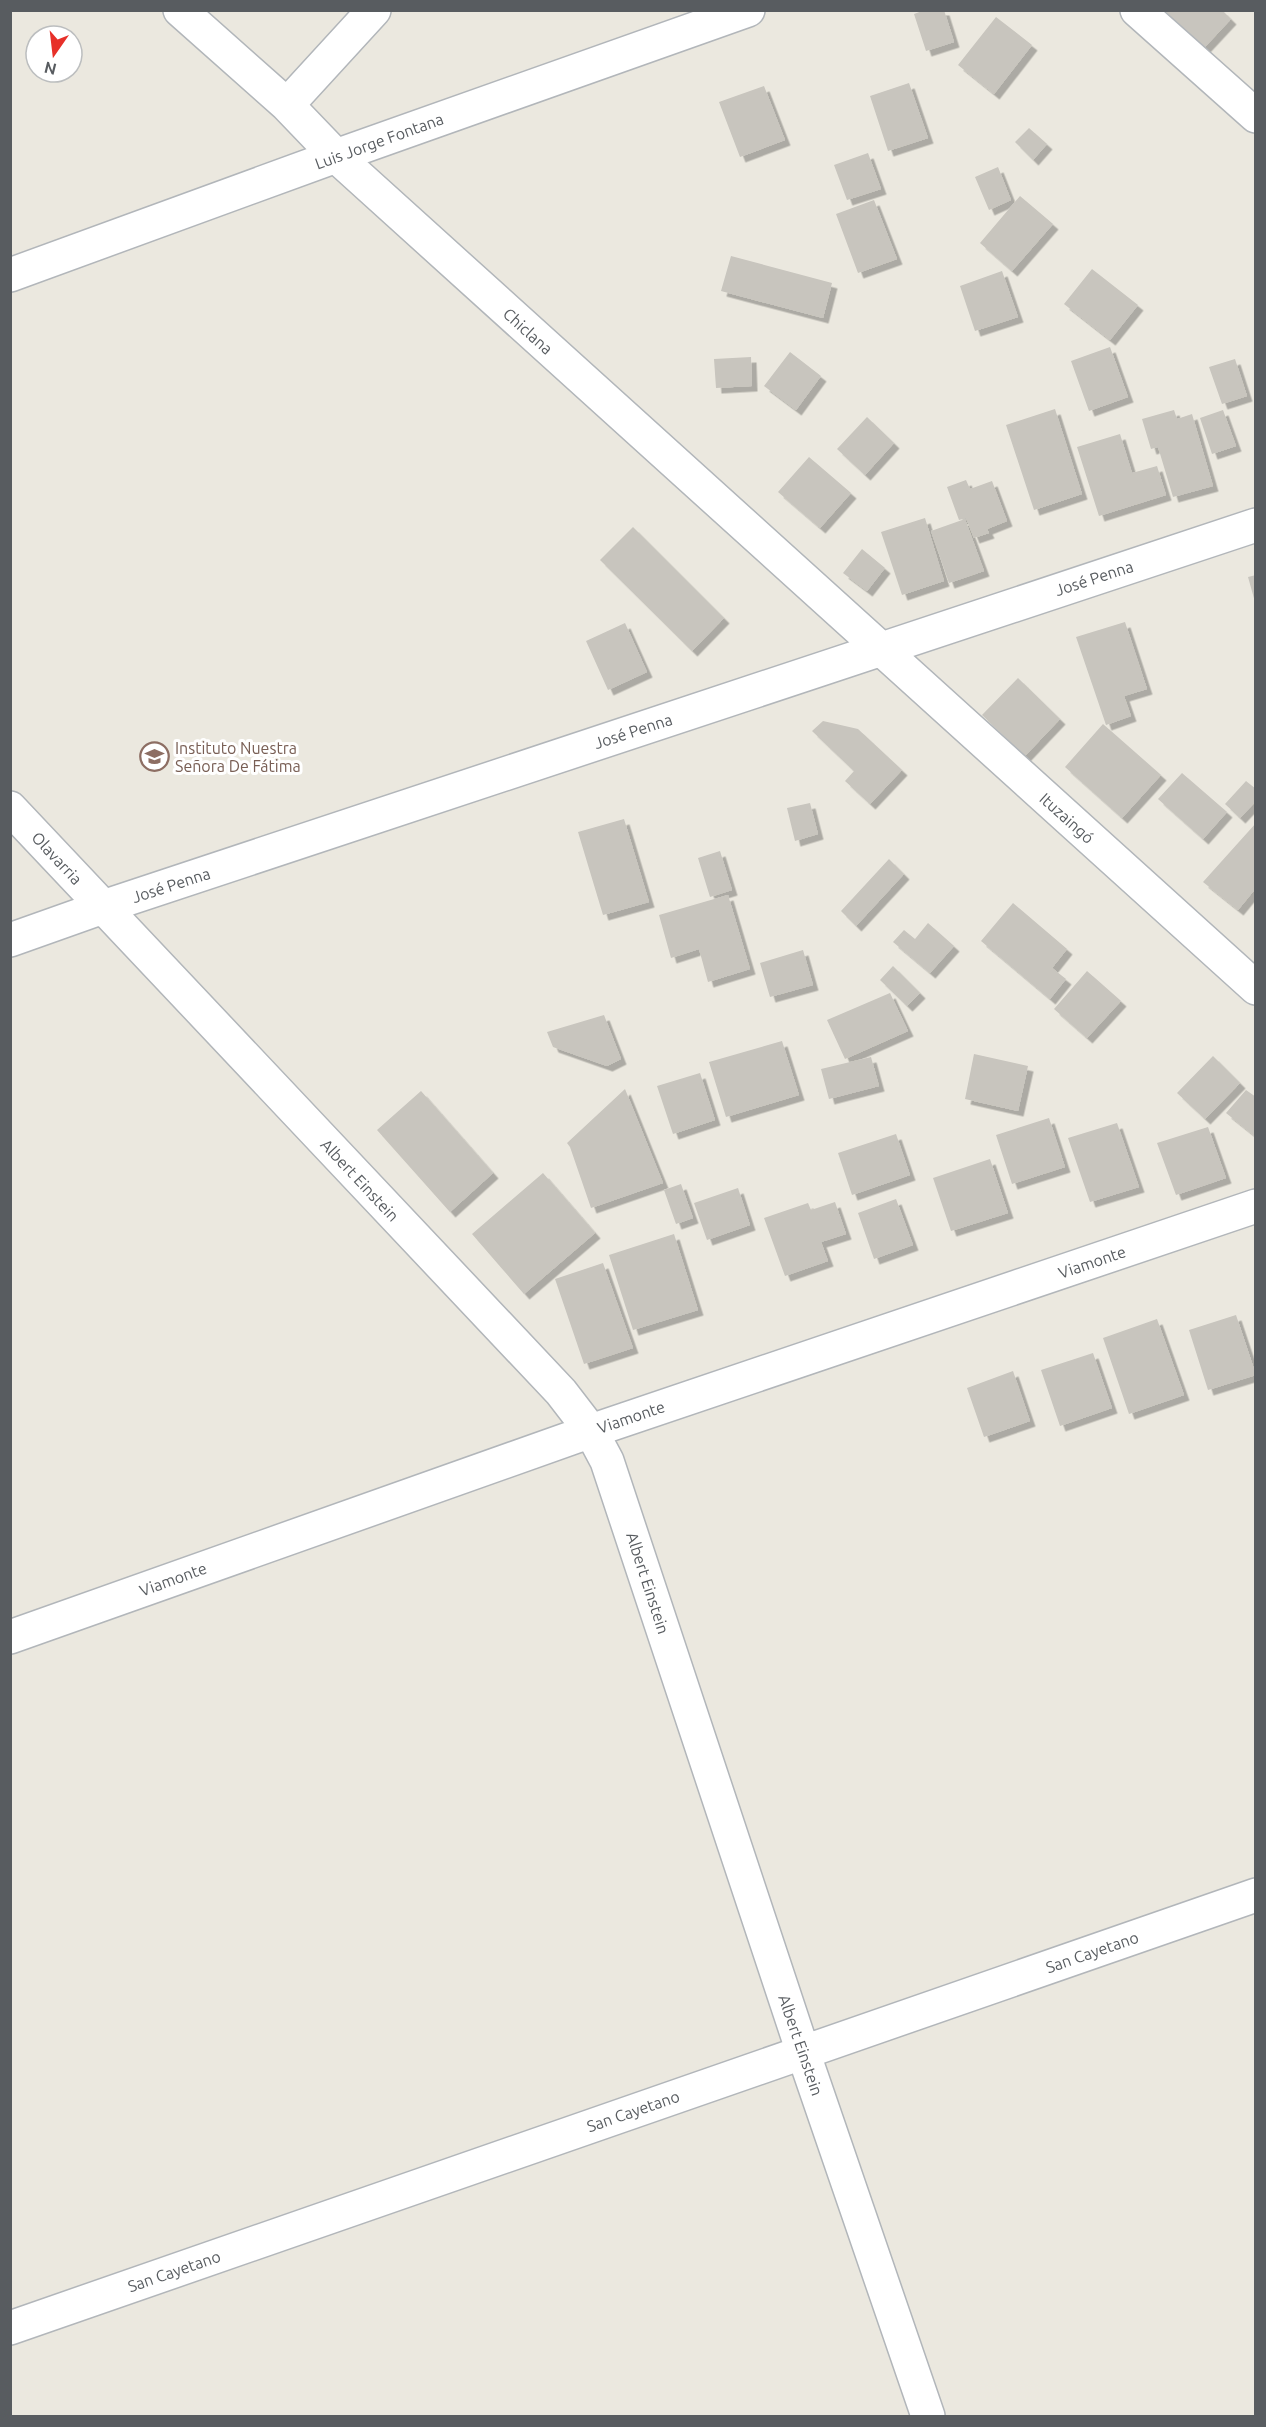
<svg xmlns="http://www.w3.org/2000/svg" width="1266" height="2427" font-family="Ubuntu,sans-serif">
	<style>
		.building { fill: #c8c5be; filter: url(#shadow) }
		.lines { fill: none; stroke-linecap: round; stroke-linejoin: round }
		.minor-casing { stroke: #b2b6ba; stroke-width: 36 }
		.minor { stroke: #fff; stroke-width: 33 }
		.labels { text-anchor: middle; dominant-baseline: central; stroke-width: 6; stroke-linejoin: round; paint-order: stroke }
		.street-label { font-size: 16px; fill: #585c60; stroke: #fff }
		.education-label { font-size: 16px; fill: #785e54; stroke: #fff; text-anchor: start }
	</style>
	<defs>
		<filter id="shadow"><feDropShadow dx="5.5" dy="5.5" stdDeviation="0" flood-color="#0004"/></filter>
	</defs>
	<rect width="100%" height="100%" fill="#ebe8df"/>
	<!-- building -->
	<path class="building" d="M925,10H944L954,42L926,51L914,14Z
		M1164,10H1222L1231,19L1204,48Z
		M996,17L1032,45L994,94L958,65Z
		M909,83L928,138L888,151L870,96Z
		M764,86L785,140L740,157L719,102Z
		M1029,128L1047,144L1033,160L1015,142Z
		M868,153L881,189L847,200L834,165Z
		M998,167L1011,200L989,210L975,177Z
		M1020,196L1053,224L1012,271L980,243Z
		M874,200L897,259L858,273L836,214Z
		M731,256L832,283L823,318L721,291Z
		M1092,269L1138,305L1110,340L1064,304Z
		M1002,271L1018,317L975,331L960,286Z
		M1110,347L1128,397L1089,411L1071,361Z
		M790,352L821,376L796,410L764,386Z
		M751,357L752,386L716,388L714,359Z
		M1235,359L1247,396L1222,404L1209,367Z
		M1055,409L1082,494L1034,510L1006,425Z
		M1174,410L1177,419L1192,414L1213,486L1173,497L1158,447L1151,449L1142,419Z
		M1223,410L1236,446L1212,454L1200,418Z
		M867,417L894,443L865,475L837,449Z
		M1120,434L1132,473L1157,466L1166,495L1099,516L1077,447Z
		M809,457L851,493L820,528L778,492Z
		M966,480L970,489L992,481L1007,521L987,529L989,533L974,538L966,518L959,520L947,487Z
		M925,518L944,581L902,595L881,532Z
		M965,519L984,571L949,583L931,531Z
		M633,527L724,618L692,651L600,560Z
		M862,549L885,568L867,591L843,573Z
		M1256,575V602H1255L1248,577Z
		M1125,622L1147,689L1124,696L1131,716L1106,725L1076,637Z
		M625,623L647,672L608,690L586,641Z
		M1018,678L1060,719L1025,756L982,715Z
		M823,721L858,729L902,770L870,804L845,781L854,771L812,731Z
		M1103,724L1161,775L1122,818L1065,767Z
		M1182,773L1227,812L1203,839L1158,799Z
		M1246,781L1256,789V801L1240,818L1225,804Z
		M810,803L818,834L795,841L787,808Z
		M624,819L649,902L603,915L578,832Z
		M1256,823V888L1238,910L1203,882Z
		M720,851L732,890L710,897L698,858Z
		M889,859L904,874L856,926L841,911Z
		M728,895L750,969L708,982L699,949L671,958L659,915Z
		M1013,903L1067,949L1052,968L1066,979L1050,999L981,941Z
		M928,923L954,946L930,973L893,942L904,930L915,939Z
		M803,950L813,985L770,997L760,963Z
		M893,966L920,993L907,1006L880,980Z
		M1087,971L1121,1001L1087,1038L1054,1009Z
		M890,993L908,1031L845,1059L827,1020Z
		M604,1015L621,1059L607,1066L553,1047L547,1032Z
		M782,1041L799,1095L726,1117L709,1062Z
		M974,1054L1028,1066L1018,1111L965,1099Z
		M1213,1056L1240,1083L1205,1119L1177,1093Z
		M871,1057L879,1086L829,1099L821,1069Z
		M700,1073L715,1120L673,1134L657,1086Z
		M625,1089L663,1183L591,1208L570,1147L567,1143Z
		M1246,1090L1256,1097V1137L1226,1113Z
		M421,1091L493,1173L450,1212L377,1130Z
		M1049,1118L1065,1167L1012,1184L996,1135Z
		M1117,1123L1139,1187L1090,1202L1068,1138Z
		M1208,1127L1226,1178L1176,1195L1157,1143Z
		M896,1134L910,1175L852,1195L838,1153Z
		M990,1159L1008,1213L951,1231L933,1178Z
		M543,1173L595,1233L524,1294L472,1234Z
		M681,1184L693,1218L676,1224L664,1190Z
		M738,1188L750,1225L707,1240L694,1203Z
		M896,1199L913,1245L874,1259L858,1213Z
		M835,1202L846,1234L821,1242L828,1261L785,1276L764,1218L808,1203L811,1210Z
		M674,1234L698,1310L633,1330L609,1255Z
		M603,1263L633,1348L584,1364L555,1279Z
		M1236,1315L1256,1375L1208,1390L1189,1330Z
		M1157,1319L1184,1395L1129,1414L1103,1338Z
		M1093,1353L1112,1408L1060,1426L1041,1370Z
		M1013,1371L1030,1421L984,1437L967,1388Z"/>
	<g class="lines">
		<defs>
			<path id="minor" d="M180,10L287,105L336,156L1256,988
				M1137,10L1256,116
				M287,105L374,10
				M10,275L336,156L748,10
				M10,808L561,1392L591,1431L607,1461L803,2052L928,2416
				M10,940L103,907L1256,525
				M10,1637L591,1431L1256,1206
				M10,2328L1256,1895"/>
		</defs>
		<!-- minor casing -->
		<use href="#minor" class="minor-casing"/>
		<!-- minor -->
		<use href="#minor" class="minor"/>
	</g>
	<!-- icons -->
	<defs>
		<symbol id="school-ring" viewBox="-11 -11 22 22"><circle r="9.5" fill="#fff" stroke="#8d6e63" stroke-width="1.5"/><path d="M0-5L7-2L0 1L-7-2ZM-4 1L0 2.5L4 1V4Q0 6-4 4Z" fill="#8d6e63"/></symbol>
	</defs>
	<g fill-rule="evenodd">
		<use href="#school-ring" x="138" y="740" width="33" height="33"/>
	</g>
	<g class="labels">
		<!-- street labels -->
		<g class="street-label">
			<text transform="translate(379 141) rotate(-20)">Luis Jorge Fontana</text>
			<text transform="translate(528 331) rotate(42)">Chiclana</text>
			<text transform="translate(1094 578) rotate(-18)">José Penna</text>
			<text transform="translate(633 731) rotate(-18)">José Penna</text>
			<text transform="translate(1067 818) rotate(42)">Ituzaingó</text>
			<text transform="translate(57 858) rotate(47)">Olavarria</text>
			<text transform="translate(171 885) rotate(-18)">José Penna</text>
			<text transform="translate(360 1180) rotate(47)">Albert Einstein</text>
			<text transform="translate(1092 1262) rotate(-19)">Viamonte</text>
			<text transform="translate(631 1417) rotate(-19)">Viamonte</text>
			<text transform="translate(173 1579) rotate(-20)">Viamonte</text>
			<text transform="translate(648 1583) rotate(72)">Albert Einstein</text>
			<text transform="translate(1092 1952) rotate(-19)">San Cayetano</text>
			<text transform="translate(801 2045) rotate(71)">Albert Einstein</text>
			<text transform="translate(633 2111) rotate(-19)">San Cayetano</text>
			<text transform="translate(174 2271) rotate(-19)">San Cayetano</text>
		</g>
		<!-- education labels -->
		<g class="education-label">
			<text x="175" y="748">Instituto Nuestra<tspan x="175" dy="18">Señora De Fátima</tspan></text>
		</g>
	</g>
	<!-- border -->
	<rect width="1266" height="2427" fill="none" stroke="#585c60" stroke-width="24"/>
	<!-- north arrow -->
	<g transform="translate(54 54) rotate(194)"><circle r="28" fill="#ffffff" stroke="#bcbebf" stroke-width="1.5"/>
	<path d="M0-4.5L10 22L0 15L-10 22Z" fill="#e73029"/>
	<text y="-9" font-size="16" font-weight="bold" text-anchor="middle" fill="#585c60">N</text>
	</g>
</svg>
